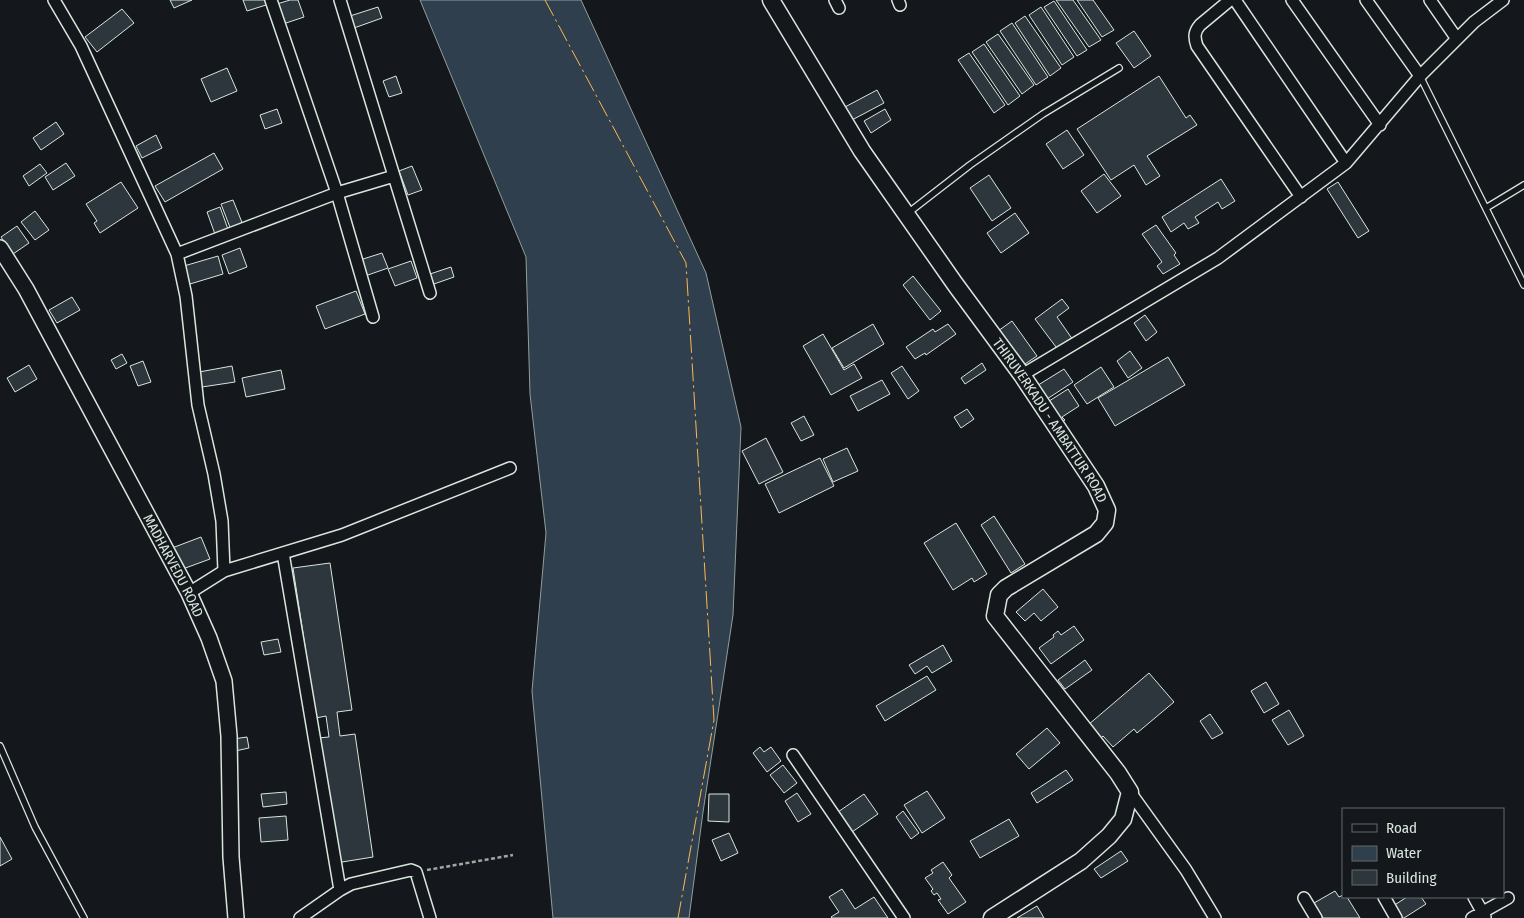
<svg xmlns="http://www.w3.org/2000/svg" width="1524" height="918" font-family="'Fira Sans Condensed',sans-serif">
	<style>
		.water { fill: #2f3f4d; stroke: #939e99 }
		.building { fill: #2c363c; stroke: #d8e6dc }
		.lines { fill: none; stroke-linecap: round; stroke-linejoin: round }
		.service-casing { stroke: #d8e6dc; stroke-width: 8 }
		.minor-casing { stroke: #d8e6dc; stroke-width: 14 }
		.tertiary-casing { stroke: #d8e6dc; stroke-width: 18 }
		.secondary-casing { stroke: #d8e6dc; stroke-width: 19 }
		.path { stroke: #9da8a2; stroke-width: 2.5; stroke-dasharray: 4 2.5; stroke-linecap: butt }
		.service { stroke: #14181c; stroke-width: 5.5 }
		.minor { stroke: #14181c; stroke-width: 11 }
		.tertiary { stroke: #14181c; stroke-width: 15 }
		.secondary { stroke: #14181c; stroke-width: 16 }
		.power { stroke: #ffb74d; stroke-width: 1; stroke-dasharray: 18 4 2.5 4; stroke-linecap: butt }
		.labels { text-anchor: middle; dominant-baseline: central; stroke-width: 4; stroke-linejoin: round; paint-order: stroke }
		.street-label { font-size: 14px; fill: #d8e6dc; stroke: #14181c }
	</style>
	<rect width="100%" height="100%" fill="#14181c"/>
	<!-- water -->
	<path class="water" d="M420,0H581L706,273L741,427L733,615L703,812L689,918H553L532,691L546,533L530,394L526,257Z"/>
	<!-- building -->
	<path class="building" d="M170,0H192L174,8Z
		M243,0H265L266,5L247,11Z
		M290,0H298L304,17L283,24L277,4Z
		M1056,0H1073L1101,40L1089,47Z
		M1077,0H1093L1114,30L1102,37Z
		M1054,1L1087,50L1077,56L1044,7Z
		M378,7L382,18L354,28L350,16Z
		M1041,7L1074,57L1062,65L1029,15Z
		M122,9L134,23L97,52L85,37Z
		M1025,16L1061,68L1050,76L1015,23Z
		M1012,23L1048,77L1036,85L1000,31Z
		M1134,31L1151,56L1134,68L1116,43Z
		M998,34L1034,85L1022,94L986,42Z
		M984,44L1020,96L1008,105L972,52Z
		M969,53L1005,105L994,113L958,60Z
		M227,68L237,91L211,102L201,79Z
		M396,76L402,93L389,97L383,81Z
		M1159,76L1186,118L1190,115L1197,125L1147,156L1160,176L1146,185L1134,165L1111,180L1077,129Z
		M877,90L884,103L852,120L845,107Z
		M277,109L282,123L265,129L260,115Z
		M885,109L891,120L871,133L864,121Z
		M56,122L64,134L41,150L33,138Z
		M1067,130L1084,155L1063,169L1046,144Z
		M156,135L162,148L142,158L136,146Z
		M214,153L223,169L165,202L155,186Z
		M66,163L75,176L53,190L45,177Z
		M40,164L47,173L29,186L23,176Z
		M412,166L422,190L408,195L399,171Z
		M1104,174L1121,196L1097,213L1081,191Z
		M989,175L1011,208L992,221L970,188Z
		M1221,179L1235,201L1222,209L1218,202L1195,217L1199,223L1188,229L1184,223L1171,232L1162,217Z
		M121,182L138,208L100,233L94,223L97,221L86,204Z
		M1338,182L1369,231L1358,238L1327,189Z
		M233,200L243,225L231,230L221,204Z
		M220,207L229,232L216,237L207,212Z
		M35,211L49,230L35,240L21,222Z
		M1015,213L1029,233L1001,253L987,233Z
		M1156,225L1176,253L1174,255L1180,264L1163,274L1157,266L1162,262L1142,234Z
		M17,226L29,243L13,254L1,237Z
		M240,248L247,267L229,274L222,255Z
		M382,253L388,268L365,276L360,260Z
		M218,256L223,274L190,284L184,266Z
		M411,261L417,278L395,286L388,269Z
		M451,267L454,277L431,285L427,275Z
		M913,276L941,311L930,320L903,285Z
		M356,291L365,314L325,329L316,306Z
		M72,297L80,310L57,323L49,310Z
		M1062,299L1069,308L1057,317L1073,340L1059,351L1035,319Z
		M1145,315L1157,332L1146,341L1134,323Z
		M1012,321L1037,356L1022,366L998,331Z
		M873,324L884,344L844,368L832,348Z
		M948,324L956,334L926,355L925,353L915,359L906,347L933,329L935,332Z
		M823,334L844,370L854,364L862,378L831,395L803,346Z
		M1130,351L1142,368L1128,378L1117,361Z
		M122,354L127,363L116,369L111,360Z
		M1168,357L1185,385L1115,426L1098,398Z
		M143,361L151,382L138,386L130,366Z
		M982,363L986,370L965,384L961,378Z
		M29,365L37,379L15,392L7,378Z
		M232,366L235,382L202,387L199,372Z
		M902,366L919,391L908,399L891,373Z
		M1101,367L1114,387L1087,404L1074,385Z
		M1064,369L1073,382L1044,401L1035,387Z
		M281,370L285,389L246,397L242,378Z
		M882,380L890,394L858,411L850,396Z
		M1068,389L1079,406L1062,417L1065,420L1059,424L1046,403Z
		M967,409L974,419L961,428L954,417Z
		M804,416L814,435L801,441L791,423Z
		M766,438L783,472L759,484L742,451Z
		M847,448L858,471L833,482L823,459Z
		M820,458L834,486L779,513L765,484Z
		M994,516L1025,564L1011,573L981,525Z
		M956,523L987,574L974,582L972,578L953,590L924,543Z
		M201,537L210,559L180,570L172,548Z
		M330,563L352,710L337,712L340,736L355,734L373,857L336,863L318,738L329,737L326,716L316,718L293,568Z
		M1043,589L1058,607L1041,621L1034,613L1025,621L1016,612Z
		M1074,626L1084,640L1051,664L1039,648L1054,637L1053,635L1058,631L1061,635Z
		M278,639L281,652L264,655L261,642Z
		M943,645L952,661L932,673L927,666L915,674L909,665Z
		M1085,660L1092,670L1065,689L1058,680Z
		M1149,673L1174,702L1137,733L1134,729L1113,747L1103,736L1100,739L1088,725Z
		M927,676L936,690L885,721L876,706Z
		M1266,682L1279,704L1264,713L1251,691Z
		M1289,710L1304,736L1288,745L1272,720Z
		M1210,714L1223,733L1212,739L1200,721Z
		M1047,728L1060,743L1029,769L1016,754Z
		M247,737L249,748L235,751L233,739Z
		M760,747L764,752L771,747L781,761L767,772L753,753Z
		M783,765L797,783L784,793L770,775Z
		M1066,770L1073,780L1037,803L1031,793Z
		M927,791L945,818L922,833L904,805Z
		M286,792L287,804L263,807L261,794Z
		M797,793L811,814L798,822L785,801Z
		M709,794H729V822L708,821Z
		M864,794L878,814L852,832L838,812Z
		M903,811L919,833L911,839L896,817Z
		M286,816L288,840L261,842L259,818Z
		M1009,819L1019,836L980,858L970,841Z
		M729,833L738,853L721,861L712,840Z
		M0,837L12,859L0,866Z
		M1121,851L1128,861L1101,878L1094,869Z
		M943,862L952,875L949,878L966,902L948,914L938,900L941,899L937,893L934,895L931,891L933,889L925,878L933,873L931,870Z
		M842,889L855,909L874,897L888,918H832L831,917L839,912L829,897Z
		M1335,891L1339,897L1343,895V897H1347L1360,918H1323L1314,903Z
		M1407,897H1421L1426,904L1404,918H1401L1393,906Z
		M1037,906L1044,918H1017Z"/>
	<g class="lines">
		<defs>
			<path id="service" d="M1420,76L1524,285
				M1486,208L1524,185
				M908,213L970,165L1043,114L1119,68
				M0,746L35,827L84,918"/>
			<path id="minor" d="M54,0L81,46L177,254L186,296L198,405L214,474L222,521L224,571L189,593
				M271,0L337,193L373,317
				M340,0L394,176
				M835,0L839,8
				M898,0L900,5
				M1230,0L1200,25C1194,32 1194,37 1197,46L1301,197
				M1235,0L1346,163
				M1292,0L1380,125
				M1366,0L1420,76
				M1430,0L1457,39
				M177,254L337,193L394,176L430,293
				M1022,375L1218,258L1346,163L1420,76L1474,22L1503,0
				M283,553L340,890
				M224,571L342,535L510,468
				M793,755L904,918
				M1130,792L1186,870L1215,918
				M1384,897L1396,918
				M1474,897L1485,917
				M1304,898L1316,918
				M300,918L340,890L351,884L411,870L416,872L430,918
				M1472,918L1508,898"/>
			<g id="tertiary">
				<path id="s1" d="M0,248L26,289L189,593L209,638L224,681L229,736L231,857L236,918"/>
			</g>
			<g id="secondary">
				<path id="s2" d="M771,0L862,151L955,284L1022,375L1096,486L1107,510L1105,523L1096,534L1006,588L999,595L995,616L1118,773L1130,792L1123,819L1109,836L1081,861L992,918"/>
			</g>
		</defs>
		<!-- service casing -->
		<use href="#service" class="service-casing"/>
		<!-- minor casing -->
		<use href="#minor" class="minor-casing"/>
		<!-- tertiary casing -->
		<use href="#tertiary" class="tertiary-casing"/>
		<!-- secondary casing -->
		<use href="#secondary" class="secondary-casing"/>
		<!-- path -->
		<path class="path" d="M427,870L513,855"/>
		<!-- service -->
		<use href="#service" class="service"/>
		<!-- minor -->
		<use href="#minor" class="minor"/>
		<!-- tertiary -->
		<use href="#tertiary" class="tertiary"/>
		<!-- secondary -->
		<use href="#secondary" class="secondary"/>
		<!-- power -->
		<path class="power" d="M545,0L686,263L714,720L678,918"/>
	</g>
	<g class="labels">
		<!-- street labels -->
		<g class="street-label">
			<text stroke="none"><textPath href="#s2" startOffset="505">THIRUVERKADU - AMBATTUR ROAD</textPath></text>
			<text stroke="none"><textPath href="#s1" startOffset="362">MADHARVEDU ROAD</textPath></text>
		</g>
	</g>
	<!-- legend -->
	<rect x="1342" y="808" width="162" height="90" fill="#14181c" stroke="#626a69"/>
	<rect x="1352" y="824" width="25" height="8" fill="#14181c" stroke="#626a69"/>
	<text x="1386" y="833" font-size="15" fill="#d8e6dc">Road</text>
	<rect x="1352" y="846" width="25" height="15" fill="#2f3f4d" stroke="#626a69"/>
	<text x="1386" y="858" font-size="15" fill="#d8e6dc">Water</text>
	<rect x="1352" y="870" width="25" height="15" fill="#2c363c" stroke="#626a69"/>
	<text x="1386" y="883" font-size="15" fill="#d8e6dc">Building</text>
</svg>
